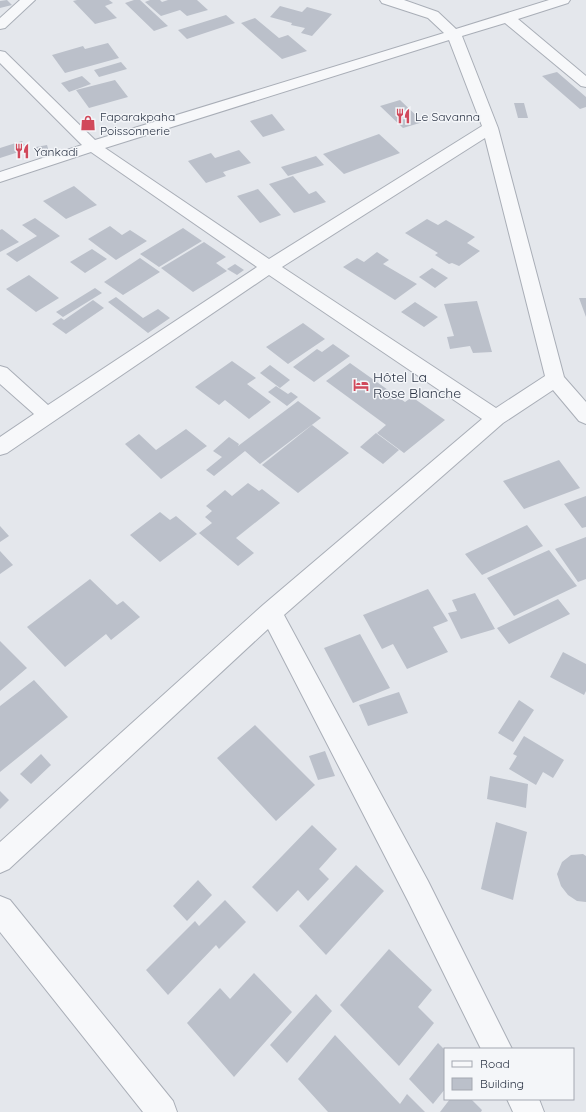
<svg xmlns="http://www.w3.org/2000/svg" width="586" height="1112" font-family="Quicksand,sans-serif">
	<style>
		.building { fill: #bbc0ca }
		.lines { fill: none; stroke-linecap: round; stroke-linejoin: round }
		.street-casing { stroke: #a9aeb7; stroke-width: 2 }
		.street { fill: #f7f8fa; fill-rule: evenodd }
		.labels { text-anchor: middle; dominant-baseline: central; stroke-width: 3; stroke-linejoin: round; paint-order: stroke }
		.far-poi-label { font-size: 12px; fill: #2b3445; stroke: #f4f6f9; text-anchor: start }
		.poi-label { font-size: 14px; fill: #2b3445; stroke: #f4f6f9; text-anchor: start }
	</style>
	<rect width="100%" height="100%" fill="#e4e7ec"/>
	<!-- building -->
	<path class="building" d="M7,0L12,5L0,8V1Z
		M77,0H109L113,3L105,6L117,18L95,24L73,1Z
		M134,0H140L168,26L154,31L125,3Z
		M150,0H160L162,2L168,0H197L208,10L187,16L180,10L161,16L145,2Z
		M280,6L302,12L307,7L332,14L312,36L301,33L305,28L291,25L292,23L270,17Z
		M226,15L235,23L187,39L178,30Z
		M255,18L279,38L288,35L307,51L282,59L241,23Z
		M108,43L119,58L65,73L52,55L83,46L85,49Z
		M121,62L127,69L99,77L94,70Z
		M557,72L586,97V107L580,109L542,76Z
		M82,76L91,84L69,92L61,83Z
		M115,80L128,97L89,108L76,90Z
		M400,100L423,122L403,128L380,106Z
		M514,103H524L528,118H518Z
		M272,114L285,130L263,137L250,121Z
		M379,134L400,153L344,174L323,154Z
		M22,141L28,149L0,158V148Z
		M47,145L49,152L38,154L36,147Z
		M239,150L251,163L223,172L226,176L206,183L188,161L211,153L215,158Z
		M316,156L324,165L288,176L281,167Z
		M293,176L309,194L316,191L326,202L294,213L269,184Z
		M74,186L97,205L66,219L43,201Z
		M258,189L281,215L260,223L237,196Z
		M35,218L60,236L17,262L6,254L37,236L22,225Z
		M427,219L438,225L446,220L475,237L467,243L480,251L459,266L452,263L449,264L435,255L438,253L405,233Z
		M110,226L122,235L130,230L147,241L116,260L88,239Z
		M183,228L202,241L159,267L140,254Z
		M2,229L19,242L0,252V230Z
		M204,242L226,257L216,263L227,271L193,292L161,268Z
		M92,249L107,259L85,273L70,262Z
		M377,252L389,260L383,264L417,284L395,300L343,267L357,258L364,262Z
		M140,258L160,272L123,295L104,282Z
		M235,264L244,270L237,275L227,269Z
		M432,268L448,278L435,288L419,277Z
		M29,275L59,298L36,312L6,289Z
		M95,288L102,293L63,317L56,312Z
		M116,297L143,318L158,309L170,318L148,333L108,302Z
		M579,298H586V317Z
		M93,300L104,308L66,334L52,324L61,318L64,320Z
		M477,301L492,352L473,353L470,346L450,349L447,337L454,336L444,304Z
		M415,302L438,317L424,327L401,312Z
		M303,323L325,339L288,364L266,347Z
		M333,344L350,356L314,382L293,367L317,349L322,352Z
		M232,361L256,378L247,384L271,402L249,419L225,400L219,405L195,387Z
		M350,363L405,402L412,397L445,420L404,453L377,433L386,425L326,381Z
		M270,365L290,380L280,388L260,373Z
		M276,386L288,394L291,392L298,397L287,406L268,392Z
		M298,401L321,418L260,464L245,451L214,476L206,470L222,457L213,451L229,437L239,444L238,446Z
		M312,425L349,453L298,493L262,465Z
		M186,429L207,446L161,479L125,444L139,434L156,450Z
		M376,433L399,450L383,464L360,447Z
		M559,460L580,488L524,509L503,481Z
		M248,483L259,491L262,489L280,503L236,538L254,553L238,566L199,533L212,523L205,517L212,511L206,506L225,490L232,496Z
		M586,496V527L582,528L564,504Z
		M160,512L170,520L176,516L197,534L160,562L130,535Z
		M527,525L543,546L482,575L465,554Z
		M0,526L9,536L0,542Z
		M586,537V579L578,582L555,549Z
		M549,550L577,586L514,616L487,578Z
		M0,551L13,565L0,574Z
		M90,579L117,605L123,601L140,617L111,640L106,634L65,667L27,627Z
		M428,589L448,621L433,627L448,652L407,669L393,644L382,649L363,615Z
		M475,593L495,629L461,639L448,613L457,611L452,600Z
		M558,599L570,614L509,644L497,628Z
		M360,634L390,688L353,703L324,648Z
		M0,641L27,668L0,691Z
		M563,652L586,664V691L584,695L550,677Z
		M34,680L68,717L0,772V706Z
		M399,692L408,713L368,726L359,705Z
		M519,700L534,710L513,742L498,733Z
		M255,725L315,785L276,821L217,758Z
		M524,736L564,760L553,778L543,772L536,785L509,769L517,756L513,754Z
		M325,751L335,776L318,780L309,756Z
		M41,754L51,765L31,784L20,774Z
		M490,776L528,784L526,808L487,799Z
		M0,791L9,800L0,809Z
		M496,822L527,832L513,900L481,889Z
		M312,825L337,849L319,869L329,879L308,901L298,890L277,912L252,887Z
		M583,854L586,856V902L577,901L568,895L561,886L557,874L562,862L571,855Z
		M356,865L384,891L326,955L299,926Z
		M198,880L212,895L187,921L173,906Z
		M225,900L246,922L219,949L216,945L168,995L146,970L195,921L199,926Z
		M389,949L432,990L418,1007L434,1023L399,1066L340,1005Z
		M254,973L292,1012L234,1077L187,1023L220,988L230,999Z
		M316,994L332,1011L287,1063L270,1045Z
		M335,1035L400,1104L407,1094L425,1112H328L298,1079Z
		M438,1043L445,1050V1089L433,1104L409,1079Z
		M450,1099H471L482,1110L481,1112H440Z"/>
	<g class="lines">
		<defs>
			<path id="street" d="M20,0H35L5,28L0,29V18Z
				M380,0H404L438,12L456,29L549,0H570L568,3L518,19L586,76V87L581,86L505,23L462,36L498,128L564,377L586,402V424L579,421L553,390L503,423L284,615L428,881L512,1049H481L408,901L268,629L9,869L0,873V842L263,605L482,419L269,275L7,453L0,455V437L34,414L0,384V366L7,368L48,405L257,267L91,152L0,182V172L82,145L0,63V51L5,52L95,140L444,33L428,18L382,3ZM449,40L482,126L269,259L105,148ZM485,138L545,376L496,408L282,267Z
				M0,896L10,900L173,1101L177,1112H143L0,932Z
				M507,1099H539L544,1112H513Z"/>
		</defs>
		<!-- street casing -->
		<use href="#street" class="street-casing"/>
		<!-- street -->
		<use href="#street" class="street"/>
	</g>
	<!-- icons -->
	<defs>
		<symbol id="restaurant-bare" viewBox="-9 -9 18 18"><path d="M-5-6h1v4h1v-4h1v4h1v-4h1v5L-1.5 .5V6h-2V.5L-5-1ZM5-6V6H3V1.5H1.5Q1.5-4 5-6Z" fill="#d1495b" stroke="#f4f6f9" stroke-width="2.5" paint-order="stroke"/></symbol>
		<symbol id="shop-bare" viewBox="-9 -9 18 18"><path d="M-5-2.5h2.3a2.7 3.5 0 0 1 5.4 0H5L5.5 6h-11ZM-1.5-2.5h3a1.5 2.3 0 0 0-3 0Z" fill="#d1495b" stroke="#f4f6f9" stroke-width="2.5" paint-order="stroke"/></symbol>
		<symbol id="hotel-bare" viewBox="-9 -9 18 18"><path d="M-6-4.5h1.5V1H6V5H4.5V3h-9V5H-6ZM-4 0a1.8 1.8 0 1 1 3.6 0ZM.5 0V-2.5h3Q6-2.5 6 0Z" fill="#d1495b" stroke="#f4f6f9" stroke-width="2.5" paint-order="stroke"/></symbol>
	</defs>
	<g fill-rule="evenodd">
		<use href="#restaurant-bare" x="392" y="105" width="22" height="22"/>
		<use href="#shop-bare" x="77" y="112" width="22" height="22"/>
		<use href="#restaurant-bare" x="11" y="140" width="22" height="22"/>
		<use href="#hotel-bare" x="350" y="374" width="22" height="22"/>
	</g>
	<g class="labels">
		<!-- far-poi labels -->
		<g class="far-poi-label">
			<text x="100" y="116">Faparakpaha<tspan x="100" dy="14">Poissonnerie</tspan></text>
			<text x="415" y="116">Le Savanna</text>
			<text x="34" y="151">Yankadi</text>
		</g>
		<!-- poi labels -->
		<g class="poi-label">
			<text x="373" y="377">Hôtel La<tspan x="373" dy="16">Rose Blanche</tspan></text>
		</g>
	</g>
	<!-- legend -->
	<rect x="444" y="1048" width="130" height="52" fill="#f4f6f9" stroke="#a4a8b1"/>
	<rect x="452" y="1061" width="20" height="6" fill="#f7f8fa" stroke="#a4a8b1"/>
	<text x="480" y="1068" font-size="12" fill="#2b3445">Road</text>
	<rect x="452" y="1078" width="20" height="12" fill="#bbc0ca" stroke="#a4a8b1"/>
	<text x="480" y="1088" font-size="12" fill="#2b3445">Building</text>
</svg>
